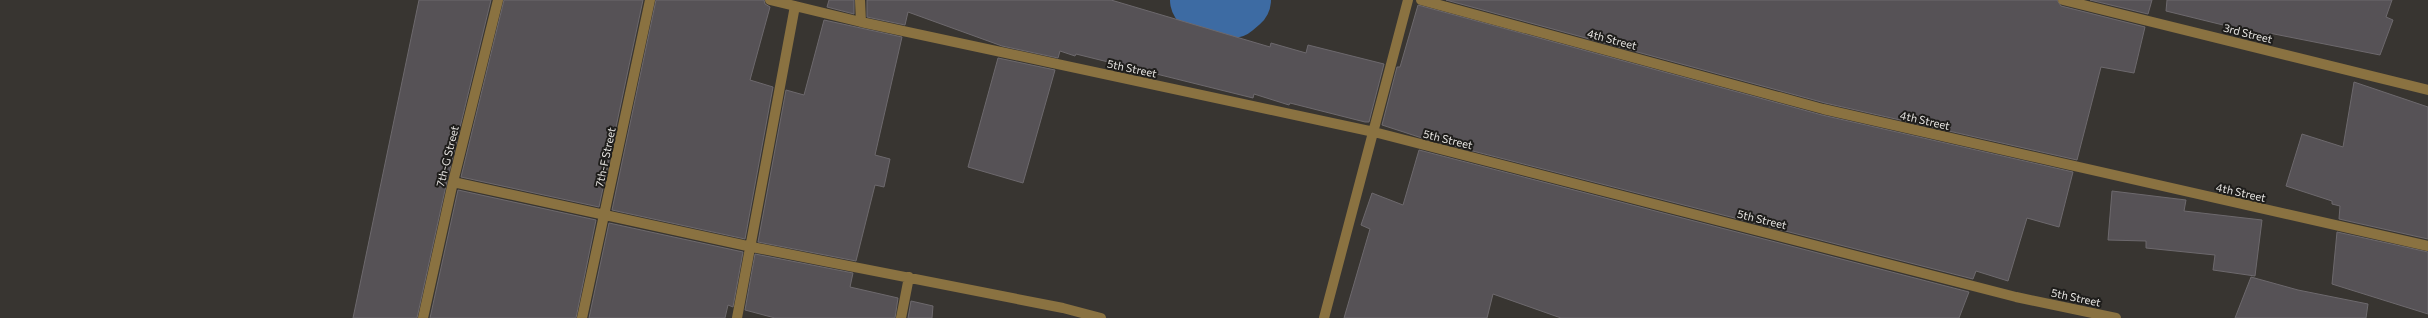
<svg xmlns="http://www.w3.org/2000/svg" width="2428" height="318" font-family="Commissioner,sans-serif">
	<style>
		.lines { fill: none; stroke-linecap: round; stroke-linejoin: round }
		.river { stroke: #3d6ba3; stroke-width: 64 }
		.building { fill: #565256; stroke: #6d696d }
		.minor { stroke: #8a7241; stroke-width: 10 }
		.labels { text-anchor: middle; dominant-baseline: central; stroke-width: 4; stroke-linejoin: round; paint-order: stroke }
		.street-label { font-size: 11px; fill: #e6e4e1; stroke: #1e1d1b }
	</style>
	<rect width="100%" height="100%" fill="#383531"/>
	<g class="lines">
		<!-- river -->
		<path class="river" d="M1202,0L1232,6L1239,0"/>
	</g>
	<!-- building -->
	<path class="building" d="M419,0H491L447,181L417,318H353Z
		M504,0H643L599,207L461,177Z
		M656,0H764L765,4L770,7L750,80L773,87L745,239L612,210Z
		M829,0H854V14L827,7Z
		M867,0H1111L1270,47L1271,43L1306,53L1308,45L1384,64L1369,122H1365L1290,103L1289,105L1254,94L1253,98L1076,54L1075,56L1060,51L1058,58L1002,46L908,12L905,25L867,17Z
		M1446,0H2057L2061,6L2145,27L2134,73L2101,67L2077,160L1825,103Z
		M2090,0H2152L2148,14Z
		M2167,0H2392L2386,17L2393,20L2380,55L2269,33L2268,36L2166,11Z
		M1418,5L1822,115L2073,172L2059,227L2027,218L2008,281L1976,271L1973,279L1422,138L1382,125L1397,67H1400Z
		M824,20L902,37L875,155L890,159L884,187L875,185L856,261L758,242L786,90L804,95Z
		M998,58L1055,70L1023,183L968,167Z
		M2354,82L2428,107V239L2339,219L2340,206L2332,204V201L2286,186L2302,134L2343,147Z
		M1419,150L1969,292L1959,318H1561L1493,294L1487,318H1344L1370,229L1361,225L1372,193L1403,205Z
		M458,190L596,220L576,318H430Z
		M2112,191L2186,200L2184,211L2262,220L2255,276L2213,270L2215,255L2146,248V241L2108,240Z
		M609,223L743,252L733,307L728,305L725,318H589Z
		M2337,232L2428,252V314L2332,284Z
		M755,254L853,273L850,287L898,298L895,318H775L745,310Z
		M2251,277L2298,290L2368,304L2366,318H2235Z
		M911,301L933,306L932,318H908Z"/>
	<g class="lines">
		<!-- minor -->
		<path class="minor" d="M770,0L861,22L1374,132L2016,297L2116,318
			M860,0L861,22
			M1421,0L1823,109L2428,246
			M2063,0L2428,90
			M453,182L752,247L1063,308L1101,318
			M423,318L453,182L498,0
			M582,318L650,0
			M737,318L795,6
			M901,318L909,277
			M1324,318L1408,0"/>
	</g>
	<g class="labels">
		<!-- street labels -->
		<g class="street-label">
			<text transform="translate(2248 33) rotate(14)">3rd Street</text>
			<text transform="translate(1612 39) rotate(15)">4th Street</text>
			<text transform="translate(1132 68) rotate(12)">5th Street</text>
			<text transform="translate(1925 120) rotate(13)">4th Street</text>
			<text transform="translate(1448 139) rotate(14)">5th Street</text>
			<text transform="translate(447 156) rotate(-76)">7th-G Street</text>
			<text transform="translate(605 157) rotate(-78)">7th-F Street</text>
			<text transform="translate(2241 192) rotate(13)">4th Street</text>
			<text transform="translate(1762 219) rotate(14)">5th Street</text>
			<text transform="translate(2076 297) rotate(12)">5th Street</text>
		</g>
	</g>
</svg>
